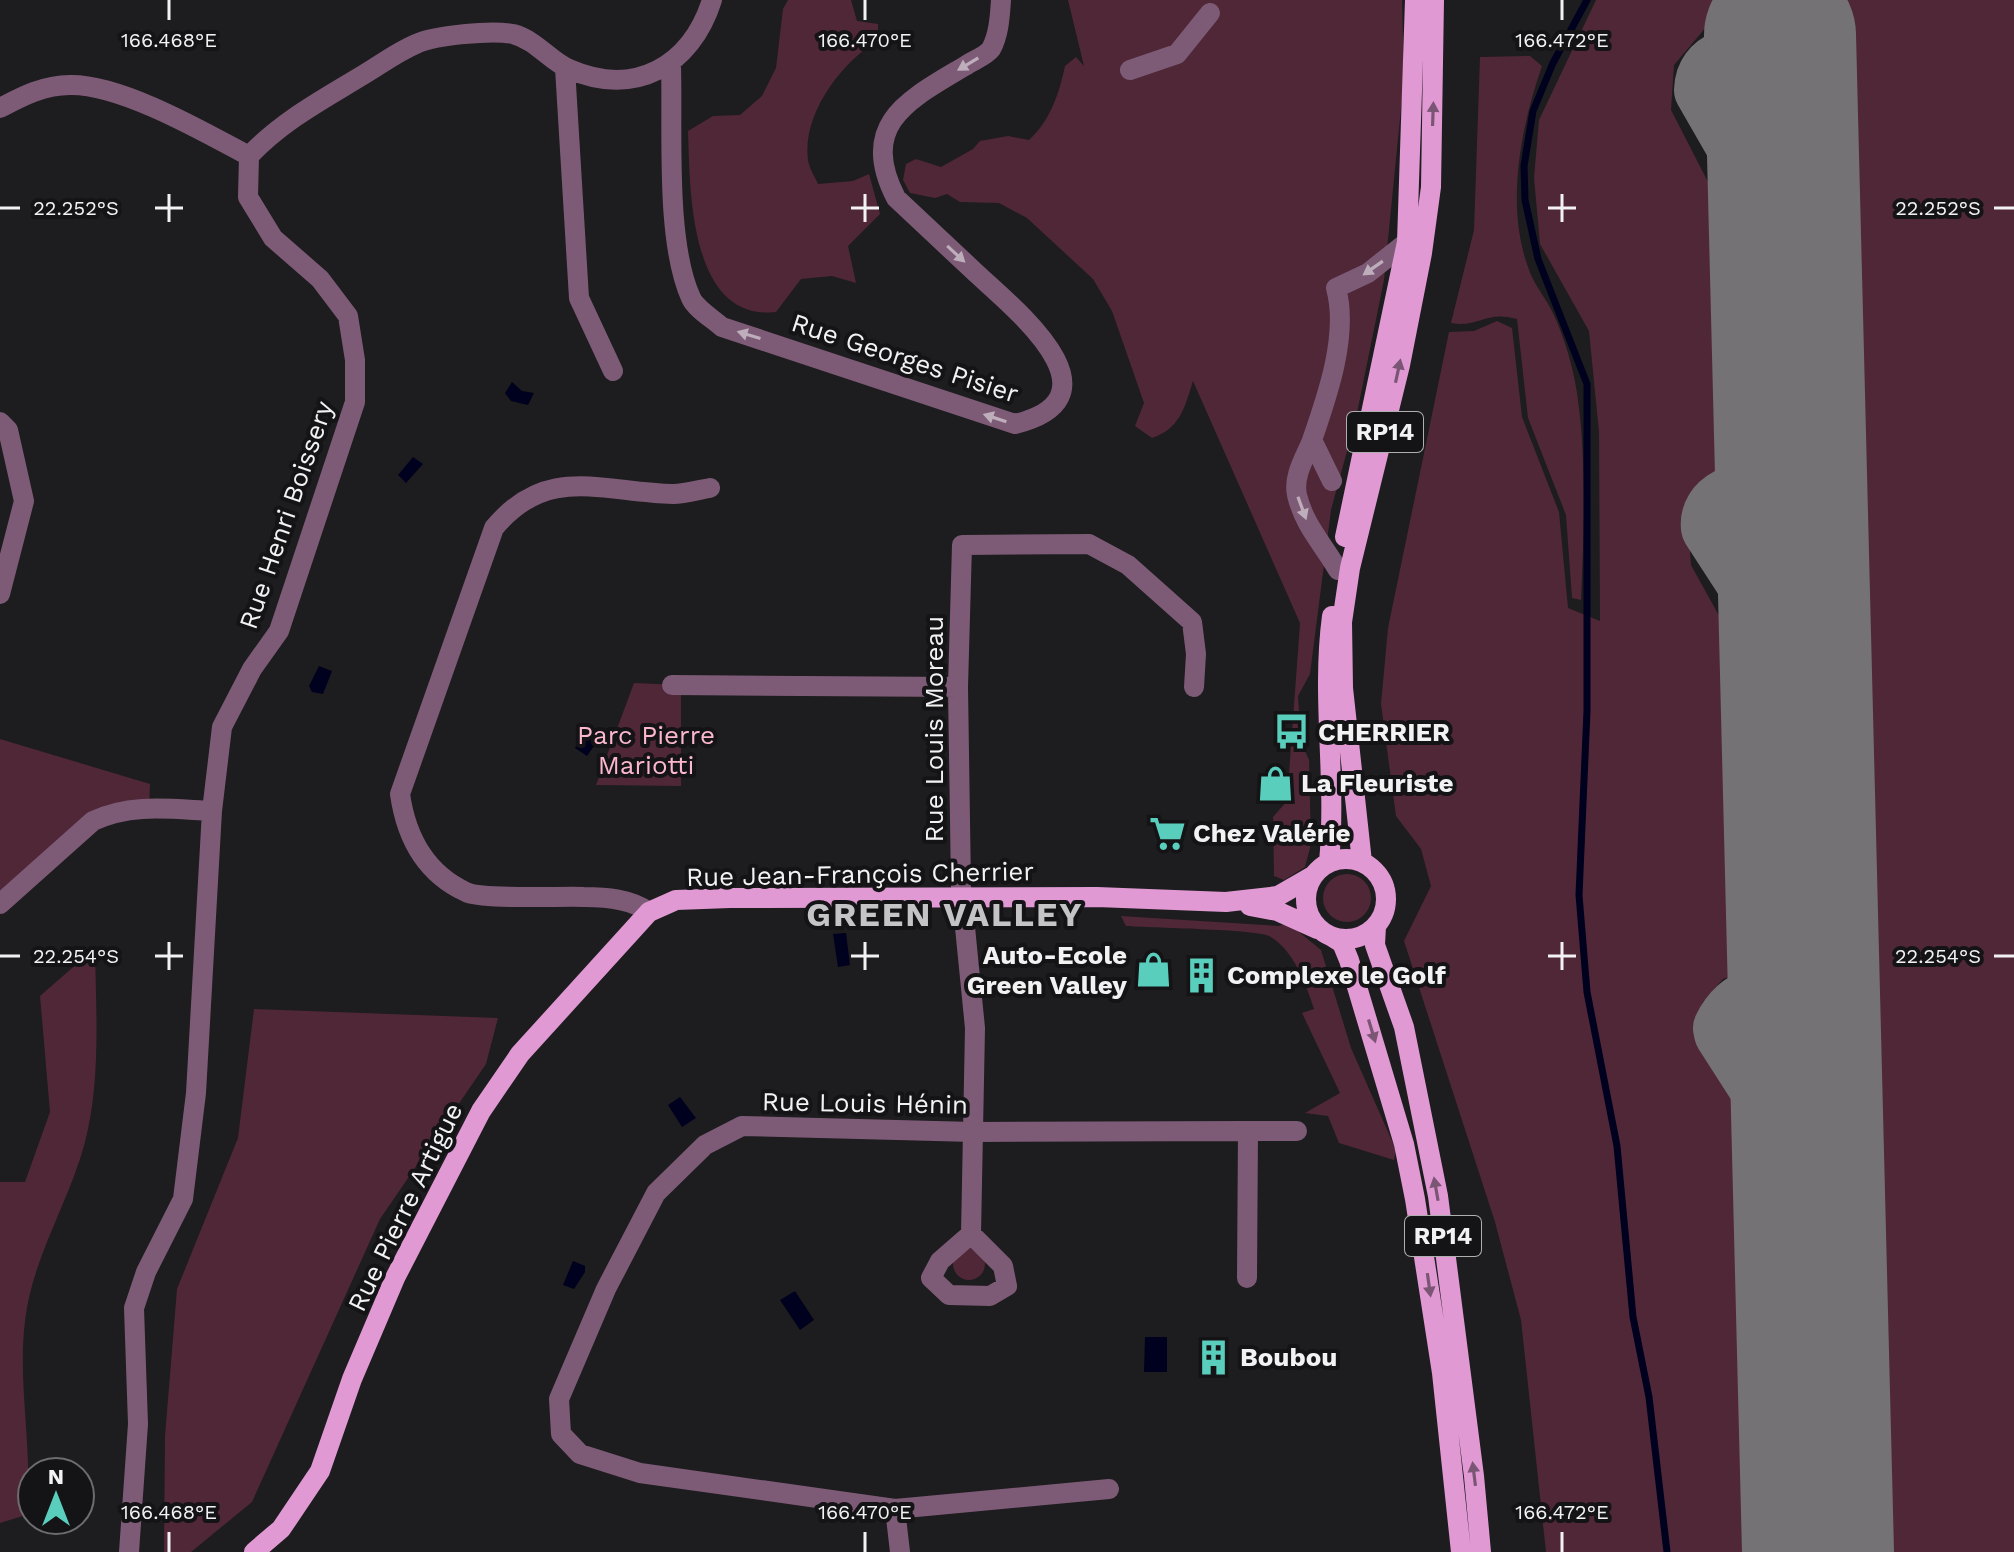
<svg xmlns="http://www.w3.org/2000/svg" width="2014" height="1552" font-family="'Work Sans',sans-serif">
	<style>
		.green { fill: #502736 }
		.water { fill: #00011f }
		.lines { fill: none; stroke-linecap: round; stroke-linejoin: round }
		.stream { stroke: #00011f; stroke-width: 7 }
		.taxiway { stroke: #747274; stroke-width: 60 }
		.runway { stroke: #747274; stroke-width: 152 }
		.minor { stroke: #7d5b76; stroke-width: 20 }
		.major { stroke: #e099d3; stroke-width: 20 }
		.oneway { fill: #beaebb }
		.oneway2 { fill: #7a5674 }
		.ticks { fill: none; stroke: #f3f2f3; stroke-width: 3 }
		.labels { text-anchor: middle; dominant-baseline: central; stroke-width: 8; stroke-linejoin: round; paint-order: stroke }
		.shield { fill: #141315; stroke: #b0afb0; stroke-width: 2 }
		.shield-label { font-size: 24px; font-weight: bold; fill: #f3f2f3 }
		.street-label { font-size: 26px; fill: #f3f2f3; stroke: #141315 }
		.poi-label { font-size: 26px; font-weight: bold; fill: #f3f2f3; stroke: #141315; text-anchor: start }
		.park-label { font-size: 26px; fill: #fbb7cc; stroke: #141315 }
		.district-label { font-size: 34px; font-weight: bold; letter-spacing: 2px; fill: #c4c3c5; stroke: #141315 }
		.ticks-label { font-size: 20px; text-anchor: middle; fill: #f3f2f3; stroke: #141315; stroke-width: 8; stroke-linejoin: round; paint-order: stroke }
	</style>
	<rect width="100%" height="100%" fill="#1d1c1e"/>
	<!-- green -->
	<path class="green" d="M788,0H851L857,21L878,24V40C841,63 802,114 808,160C809,168 815,177 818,184L853,181L869,174L880,214L848,246L856,283L832,276L801,279L776,312C689,322 690,189 688,131L713,116L740,115L762,96L776,68L783,9Z
		M1068,0H1402L1404,78L1384,280L1356,418L1331,510L1310,674L1298,696L1301,742L1309,760L1311,844L1305,867L1284,880L1274,876L1273,817L1287,801L1300,623L1193,381C1185,406 1181,428 1152,438L1135,426L1144,403L1112,311L1093,279L1027,218L999,203L960,202L947,194L935,198L910,193L903,180L906,164L916,159L941,167L973,149L980,141L1008,136L1029,140C1050,121 1059,94 1065,66L1076,57L1084,66Z
		M1596,0H2014V1552H1870L1833,19L1707,26L1674,65L1671,110L1724,213L1736,448L1687,510L1691,565L1738,650L1749,972L1723,979L1703,1002L1702,1051L1754,1138L1762,1552H1546L1521,1320L1495,1222L1404,941L1431,886L1421,849L1396,816L1381,704L1388,628L1449,332L1474,331L1497,321L1512,328L1522,417L1559,512L1568,608L1600,621L1599,432L1589,331L1540,244L1534,178L1539,120Z
		M1530,56L1542,66C1520,130 1504,210 1531,275C1537,288 1546,299 1552,311C1564,336 1573,366 1577,393C1587,460 1584,533 1581,600L1572,598L1566,515L1528,418L1517,319C1485,310 1480,328 1451,323L1474,230L1480,57Z
		M634,683L681,685V786L596,785Z
		M0,739L150,784L149,809L127,808L0,904Z
		M1323 898a24 24 0 1 1 48 0a24 24 0 1 1-48 0Z
		M1121,916L1279,926L1288,923L1321,950L1351,1048L1396,1150L1394,1160L1339,1143L1328,1116L1305,1113L1340,1093L1302,1013L1314,1009C1306,984 1293,949 1269,936C1255,929 1149,928 1126,926Z
		M95,948C96,1012 101,1080 85,1142C69,1203 32,1258 25,1321C17,1386 34,1451 26,1515L0,1523V1182H25L50,1112L40,996Z
		M254,1009L498,1018L486,1064L380,1219L252,1502L191,1552H164L165,1436L177,1289L238,1138Z
		M953 1264a16 16 0 1 1 32 0a16 16 0 1 1-32 0Z"/>
	<!-- water -->
	<path class="water" d="M512,382L522,391L534,393L528,405L511,401L505,393Z
		M413,457L423,464L406,483L398,475Z
		M319,666L332,671L323,694L312,692L309,686Z
		M600,730L604,733L602,743L594,746L587,756L575,748L577,744Z
		M846,933L850,965L838,967L833,934Z
		M680,1097L696,1118L682,1127L668,1105Z
		M573,1261L585,1266V1272L574,1289L563,1285Z
		M795,1291L814,1320L800,1330L780,1300Z
		M1145,1337H1167V1372H1144Z"/>
	<g class="lines">
		<!-- stream -->
		<path class="stream" d="M1587,0L1553,63L1533,111L1524,166L1525,200L1538,259L1587,384V711L1579,895L1587,992L1617,1146L1633,1317L1649,1397L1667,1552"/>
		<!-- taxiway -->
		<path class="taxiway" d="M1783,144C1833,56 1706,29 1704,90L1769,203L1785,244
			M1793,569C1845,475 1704,473 1711,528L1796,659
			M1806,1074C1850,1006 1755,962 1723,1028L1724,1033L1808,1164"/>
		<!-- runway -->
		<path class="runway" d="M1780,35L1818,1552"/>
		<!-- minor -->
		<path class="minor" d="M671,65C673,129 665,241 691,298C696,309 713,319 722,327L1015,424C1124,397 1016,310 977,274C950,249 923,223 896,198C858,124 908,100 965,66C972,61 986,56 991,49C999,35 1000,15 1001,0
			M565,68L579,298L613,371
			M1130,70L1177,54L1210,13
			M0,108C23,96 44,85 70,85C121,84 204,132 249,156
			M0,422L8,430L24,501L0,594
			M1312,440L1332,481
			M1338,570C1323,544 1304,525 1297,495C1293,477 1304,459 1311,443C1327,397 1349,335 1336,288L1368,273L1407,242
			M672,685L958,687
			M0,904L93,821C131,803 170,809 212,811
			M649,912C631,899 606,897 584,897C561,896 482,900 466,892C425,873 406,836 400,794L494,528C547,464 601,492 673,494C685,494 698,490 710,488
			M1248,1131H1297
			M971,1234L1003,1266L1007,1286L990,1296L949,1295L931,1278L940,1261L971,1234L975,1028L961,887L958,687L962,545L1089,544L1128,565L1192,622L1196,654L1194,687
			M1109,1489L895,1509L640,1473L580,1454L561,1434L559,1399L606,1289L656,1193L705,1145L742,1126L974,1132L1248,1131L1247,1278
			M895,1509L900,1552
			M129,1552L138,1424L134,1308L146,1272L183,1199L196,1093L212,811L222,727L252,669L279,631L355,402V360L348,316L320,279L273,238L248,197L249,156C282,121 322,100 363,75C380,65 397,52 416,44C435,35 492,30 513,34C536,40 550,61 569,69C635,98 691,66 712,0"/>
		<!-- major -->
		<path class="major" d="M1345,537L1407,242L1415,0
			M1306 899a40 40 0 1 1 80 0a40 40 0 1 1-80 0Z
			M1329,862C1337,780 1321,698 1332,616
			M1362,862L1343,688L1342,622L1350,568L1400,365L1422,253L1431,187L1434,0
			M1250,906L1277,911L1317,929
			M1376,926L1375,945L1404,1027L1438,1196L1474,1476L1481,1552
			M1331,936L1342,943L1349,960L1404,1144L1415,1199L1442,1373L1461,1552
			M254,1552L281,1529L320,1471L352,1379L395,1278L481,1111L520,1054L649,912L676,900L730,898L1097,897L1226,902L1278,896L1311,877"/>
	</g>
	<!-- one-way arrows -->
	<defs><path id="oneway-solid" d="M-6-.8H1V-3.2L6.5 0L1 3.2V.8H-6Z" transform="scale(2)"/></defs>
	<g class="oneway">
		<use href="#oneway-solid" transform="translate(968 64) rotate(149)"/>
		<use href="#oneway-solid" transform="translate(956 254) rotate(43)"/>
		<use href="#oneway-solid" transform="translate(1373 268) rotate(145)"/>
		<use href="#oneway-solid" transform="translate(749 335) rotate(-163)"/>
		<use href="#oneway-solid" transform="translate(995 418) rotate(-162)"/>
		<use href="#oneway-solid" transform="translate(1302 508) rotate(70)"/>
	</g>
	<g class="oneway2">
		<use href="#oneway-solid" transform="translate(1433 114) rotate(-88)"/>
		<use href="#oneway-solid" transform="translate(1398 371) rotate(-78)"/>
		<use href="#oneway-solid" transform="translate(1372 1031) rotate(73)"/>
		<use href="#oneway-solid" transform="translate(1436 1189) rotate(-100)"/>
		<use href="#oneway-solid" transform="translate(1429 1285) rotate(82)"/>
		<use href="#oneway-solid" transform="translate(1474 1474) rotate(-97)"/>
	</g>
	<!-- ticks -->
	<path class="ticks" d="M169,0V20M865,0V20M1562,0V20M169,194V222M865,194V222M1562,194V222M0,208H20M155,208H183M851,208H879M1548,208H1576M1994,208H2014M169,942V970M865,942V970M1562,942V970M0,956H20M155,956H183M851,956H879M1548,956H1576M1994,956H2014M169,1532V1552M865,1532V1552M1562,1532V1552"/>
	<!-- icons -->
	<defs>
		<symbol id="bus-bare" viewBox="-9 -9 18 18"><path d="M-5-6H5V4H4V6H2V4H-2V6H-4V4H-5ZM-3.5-4V0h7V-4ZM-3.5 1.2v1.5H-2V1.2ZM2 1.2v1.5H3.5V1.2Z" fill="#5acebd" stroke="#141315" stroke-width="2.5" paint-order="stroke"/></symbol>
		<symbol id="shop-bare" viewBox="-9 -9 18 18"><path d="M-5-2.5h2.3a2.7 3.5 0 0 1 5.4 0H5L5.5 6h-11ZM-1.5-2.5h3a1.5 2.3 0 0 0-3 0Z" fill="#5acebd" stroke="#141315" stroke-width="2.5" paint-order="stroke"/></symbol>
		<symbol id="supermarket-bare" viewBox="-9 -9 18 18"><path d="M-6-5.5h2.5l.6 2H6L4.5 2H-2.5L-4.4-4H-6ZM-1.5 3.2a1.3 1.3 0 1 0 .1 0ZM3 3.2a1.3 1.3 0 1 0 .1 0Z" fill="#5acebd" stroke="#141315" stroke-width="2.5" paint-order="stroke"/></symbol>
		<symbol id="building-bare" viewBox="-9 -9 18 18"><path d="M-4-6H4V6H1V3H-1V6H-4ZM-2.5-4.3h1.7v1.8h-1.7ZM.8-4.3h1.7v1.8H.8ZM-2.5-1h1.7V.8h-1.7ZM.8-1h1.7V.8H.8Z" fill="#5acebd" stroke="#141315" stroke-width="2.5" paint-order="stroke"/></symbol>
	</defs>
	<g fill-rule="evenodd">
		<use href="#bus-bare" x="1266" y="706" width="51" height="51"/>
		<use href="#shop-bare" x="1250" y="758" width="51" height="51"/>
		<use href="#supermarket-bare" x="1142" y="808" width="51" height="51"/>
		<use href="#shop-bare" x="1128" y="944" width="51" height="51"/>
		<use href="#building-bare" x="1176" y="950" width="51" height="51"/>
		<use href="#building-bare" x="1188" y="1332" width="51" height="51"/>
	</g>
	<g class="labels">
		<!-- shield labels -->
		<g class="shield">
			<rect x="1347" y="412" width="76" height="40" rx="6"/>
			<rect x="1405" y="1216" width="76" height="40" rx="6"/>
		</g>
		<g class="shield-label">
			<text x="1385" y="432">RP14</text>
			<text x="1443" y="1236">RP14</text>
		</g>
		<!-- street labels -->
		<g class="street-label">
			<text transform="translate(905 358) rotate(18)">Rue Georges Pisier</text>
			<text transform="translate(286 515) rotate(-71)">Rue Henri Boissery</text>
			<text transform="translate(934 729) rotate(-90)">Rue Louis Moreau</text>
			<text transform="translate(860 874) rotate(-1)">Rue Jean-François Cherrier</text>
			<text transform="translate(865 1103) rotate(1)">Rue Louis Hénin</text>
			<text transform="translate(405 1207) rotate(-64)">Rue Pierre Artigue</text>
		</g>
		<!-- poi labels -->
		<g class="poi-label">
			<text x="1318" y="732">CHERRIER</text>
			<text x="1301" y="783">La Fleuriste</text>
			<text x="1193" y="833">Chez Valérie</text>
			<text x="1127" y="955" text-anchor="end">Auto-Ecole<tspan x="1127" dy="30">Green Valley</tspan></text>
			<text x="1227" y="975">Complexe le Golf</text>
			<text x="1240" y="1357">Boubou</text>
		</g>
		<!-- park labels -->
		<g class="park-label">
			<text x="646" y="735">Parc Pierre<tspan x="646" dy="30">Mariotti</tspan></text>
		</g>
		<!-- district labels -->
		<g class="district-label">
			<text x="945" y="914">GREEN VALLEY</text>
		</g>
	</g>
	<g class="ticks-label">
		<text x="169" y="47">166.468°E</text>
		<text x="865" y="47">166.470°E</text>
		<text x="1562" y="47">166.472°E</text>
		<text x="76" y="215">22.252°S</text>
		<text x="1938" y="215">22.252°S</text>
		<text x="76" y="963">22.254°S</text>
		<text x="1938" y="963">22.254°S</text>
		<text x="169" y="1519">166.468°E</text>
		<text x="865" y="1519">166.470°E</text>
		<text x="1562" y="1519">166.472°E</text>
	</g>
	<!-- north arrow -->
	<g transform="translate(56 1496)"><circle r="38" fill="#141315" stroke="#6d6c6e" stroke-width="2"/>
	<path d="M0-6L14 30L0 20L-14 30Z" fill="#5acebd"/>
	<text y="-12" font-size="22" font-weight="bold" text-anchor="middle" fill="#f3f2f3">N</text>
	</g>
</svg>
